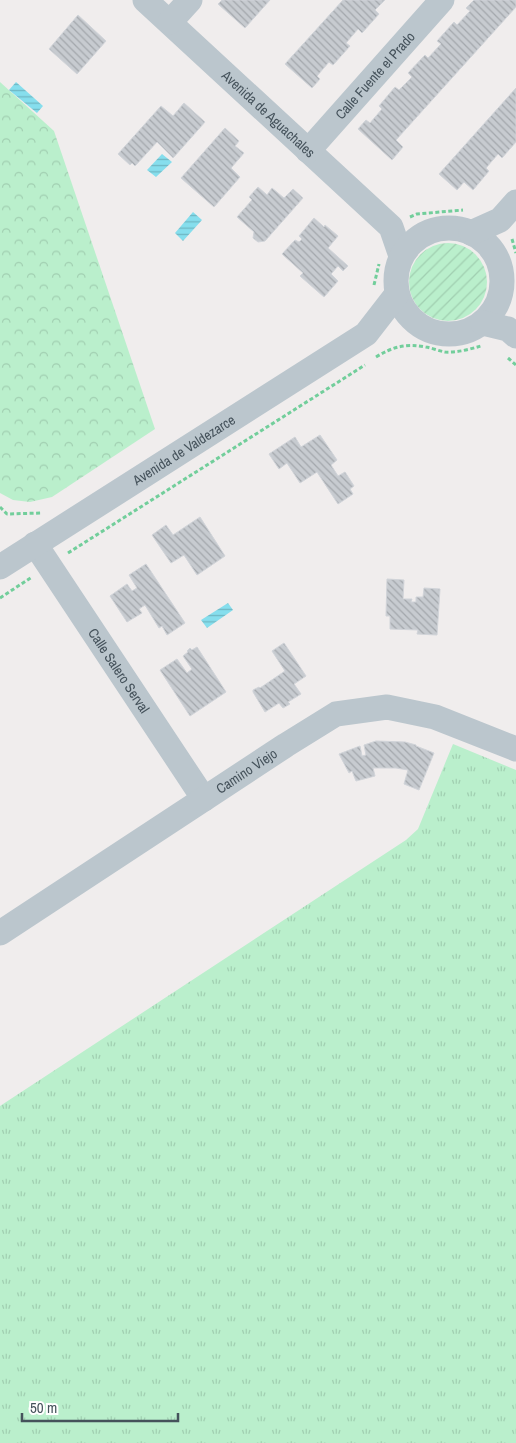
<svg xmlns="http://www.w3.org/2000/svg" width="516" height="1443" font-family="'Archivo Narrow',sans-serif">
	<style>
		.grass { fill: url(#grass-tufts) }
		.park { fill: url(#park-crowns) }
		.garden { fill: url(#garden-furrows) }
		.water { fill: url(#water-rules) }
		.building { fill: url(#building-back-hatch); stroke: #d1d4d9 }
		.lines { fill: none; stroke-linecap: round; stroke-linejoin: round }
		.path { stroke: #72ce9b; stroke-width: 3; stroke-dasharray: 4 2.5; stroke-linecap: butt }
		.street { stroke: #bbc6cd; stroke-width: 25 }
		.labels { text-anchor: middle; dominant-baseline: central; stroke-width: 5; stroke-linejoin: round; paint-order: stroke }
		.street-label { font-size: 14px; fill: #45525b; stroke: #fff }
	</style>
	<defs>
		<pattern id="grass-tufts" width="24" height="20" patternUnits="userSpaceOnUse" patternTransform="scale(1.25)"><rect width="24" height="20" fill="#baefcc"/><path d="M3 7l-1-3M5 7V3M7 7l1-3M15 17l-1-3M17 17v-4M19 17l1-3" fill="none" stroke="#a1cfb1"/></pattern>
		<pattern id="park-crowns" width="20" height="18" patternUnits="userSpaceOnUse" patternTransform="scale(1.25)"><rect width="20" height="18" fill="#baefcc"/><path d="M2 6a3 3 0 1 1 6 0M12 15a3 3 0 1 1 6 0" fill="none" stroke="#a1cfb1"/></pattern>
		<pattern id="garden-furrows" width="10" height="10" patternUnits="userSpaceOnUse" patternTransform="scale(1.25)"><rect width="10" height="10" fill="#baefcc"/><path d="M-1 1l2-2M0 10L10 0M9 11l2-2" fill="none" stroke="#a1cfb1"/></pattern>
		<pattern id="water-rules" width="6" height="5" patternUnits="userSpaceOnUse" patternTransform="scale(1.25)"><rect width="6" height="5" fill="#86deed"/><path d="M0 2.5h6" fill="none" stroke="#6fb7c3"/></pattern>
		<pattern id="building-back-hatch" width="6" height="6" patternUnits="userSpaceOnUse" patternTransform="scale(1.25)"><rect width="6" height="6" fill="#c7cbd0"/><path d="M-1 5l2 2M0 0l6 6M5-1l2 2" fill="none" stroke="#a3a7ac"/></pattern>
	</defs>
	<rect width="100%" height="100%" fill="#f0eded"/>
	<!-- grass -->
	<path class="grass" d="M453,744L516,770V1443H0V1106L406,840L418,829Z"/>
	<!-- park -->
	<path class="park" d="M0,82L54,131L155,429L52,497L30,502L13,500L0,493Z"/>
	<!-- garden -->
	<path class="garden" d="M409 282a39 39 0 1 1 78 0a39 39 0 1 1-78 0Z"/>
	<!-- water -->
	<path class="water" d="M16,82L43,106L37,113L9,90Z
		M162,154L172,162L156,177L147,170Z
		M193,212L202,220L183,241L175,233Z
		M228,603L233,610L207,628L201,620Z"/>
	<!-- building -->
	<path class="building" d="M222,0H270L245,28L218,4Z
		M343,0H385L375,10L379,14L362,33L358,29L346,43L350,46L333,65L329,62L317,76L320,79L312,88L285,64Z
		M474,0H516V7L396,140L403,147L392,160L358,129L366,120L370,123L382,109L379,106L395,87L399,90L412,77L408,73L425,55L428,58L441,44L437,41L454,22L457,25L470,11L466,8Z
		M78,15L106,41L77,74L49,49Z
		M516,88V142L502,158L498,154L486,168L489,171L473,190L464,182L457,190L439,174Z
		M184,103L205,122L173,158L157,142L135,166L132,163L130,165L118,154L161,106L173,116Z
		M225,128L239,141L235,146L244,153L231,168L240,177L214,207L181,178Z
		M258,187L267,195L272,188L284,198L293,189L303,198L265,241L258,242L253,238L254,232L237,217L252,200L249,197Z
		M314,218L324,227L325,225L338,236L328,248L348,266L343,271L338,266L331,274L338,281L324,297L300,276L303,273L282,254L295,240L299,242L302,239L299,236Z
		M320,435L337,460L331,465L338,476L345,472L354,486L350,489L353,494L338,504L317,472L300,483L287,463L279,469L269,454L295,437L301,447Z
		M200,517L225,556L197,575L184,555L171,563L152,535L166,525L173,535Z
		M146,564L185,623L167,635L162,626L159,628L145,605L139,609L142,613L127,622L110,596L127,584L132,591L137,588L129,575Z
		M387,579L404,580L403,599H412L411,602H416V597H423L424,588L440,589L437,635L417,634L418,630L390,629V616H386Z
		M284,643L306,676L294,684L301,694L288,702L290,704L283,708L279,703L265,712L253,692V690L259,687L260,688L285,671L272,651Z
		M197,647L226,692L190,716L160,670L177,659L187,673L192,669L183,656L188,652L187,651L190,648L192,650Z
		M376,741L405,742L416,745V746L434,753L419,790L404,784L408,770L396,768H373L375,776L356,781L352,771L349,773L339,754L360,746L362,756L366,755L364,745Z"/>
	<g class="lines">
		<!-- path -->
		<path class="path" d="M410,217L417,214L463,210
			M512,239L516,253
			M374,285L379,264
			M376,357C392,347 406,343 426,347C432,348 439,351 445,352C457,353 470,349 481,346
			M508,358L516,365
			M0,507L7,514L42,513
			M68,553L365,365
			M0,598L32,577"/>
		<!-- street -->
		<g class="street">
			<path id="s1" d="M145,0L391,227L401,256"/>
			<path d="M170,22L190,0"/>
			<path id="s2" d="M308,151L442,0"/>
			<circle cx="449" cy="281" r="53"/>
			<path d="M471,233L500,220L516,202"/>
			<path d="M483,323L508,329L516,336"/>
			<path id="s3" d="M35,544L204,799"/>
			<path id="s4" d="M0,567L366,334L397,294"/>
			<path id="s5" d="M0,933L286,745L336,714L387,707L435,717L516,749"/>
		</g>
	</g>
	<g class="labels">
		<!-- street labels -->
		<g class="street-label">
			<text stroke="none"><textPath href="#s2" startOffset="101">Calle Fuente el Prado</textPath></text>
			<text stroke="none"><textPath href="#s1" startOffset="168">Avenida de Aguachales</textPath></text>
			<text stroke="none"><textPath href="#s4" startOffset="218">Avenida de Valdezarce</textPath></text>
			<text stroke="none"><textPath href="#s3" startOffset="152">Calle Salero Serval</textPath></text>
			<text stroke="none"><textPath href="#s5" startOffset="295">Camino Viejo</textPath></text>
		</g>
	</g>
	<!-- scale -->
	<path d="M22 1413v8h156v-8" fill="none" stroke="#45525b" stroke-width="2.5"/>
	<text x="30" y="1413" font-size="15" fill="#45525b" stroke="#ffffff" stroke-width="4" paint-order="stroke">50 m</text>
</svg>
